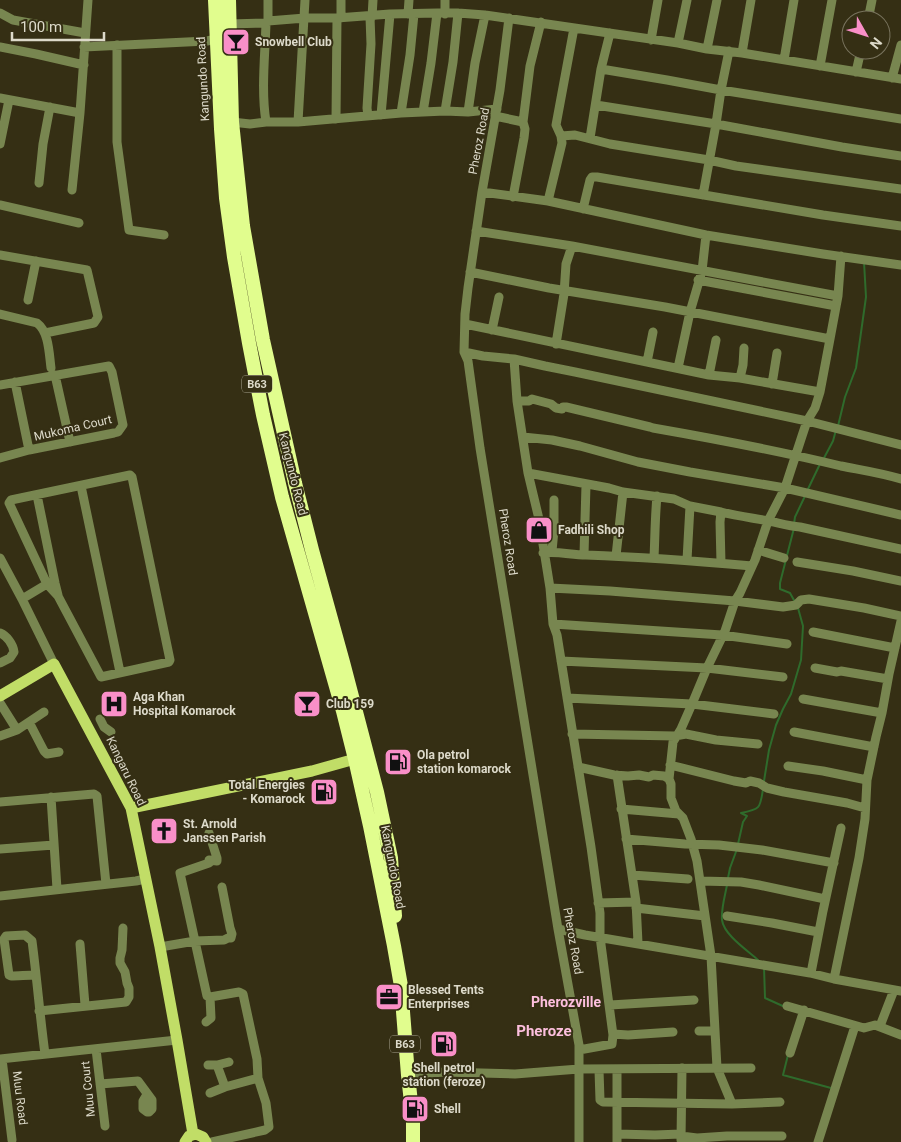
<svg xmlns="http://www.w3.org/2000/svg" width="901" height="1142" font-family="Roboto,sans-serif">
	<style>
		.lines { fill: none; stroke-linecap: round; stroke-linejoin: round }
		.stream { stroke: #2f6b2c; stroke-width: 2 }
		.minor { stroke: #788650; stroke-width: 9 }
		.major { stroke: #c1dd67; stroke-width: 11 }
		.highway { stroke: #e1fd8e; stroke-width: 14 }
		.labels { text-anchor: middle; dominant-baseline: central; stroke-width: 4; stroke-linejoin: round; paint-order: stroke }
		.shield { fill: #352f14; stroke: #aba793; stroke-width: 1 }
		.shield-label { font-size: 11px; font-weight: bold; fill: #dddaca }
		.poi-label { font-size: 12px; font-weight: bold; fill: #dddaca; stroke: #352f14; text-anchor: start }
		.street-label { font-size: 12px; fill: #dddaca; stroke: #352f14 }
		.neighbourhood-label { font-size: 14px; font-weight: bold; fill: #fdbfde; stroke: #352f14 }
		.quarter-label { font-size: 15px; font-weight: bold; fill: #fdbfde; stroke: #352f14 }
	</style>
	<rect width="100%" height="100%" fill="#352f14"/>
	<g class="lines">
		<!-- stream -->
		<path class="stream" d="M838,426L845,397L856,368L866,297L864,262
			M824,458L833,441L836,430
			M808,489L820,464
			M794,524L795,517L805,496
			M794,528L780,583V589L790,593L795,602
			M764,781L769,750L776,725L783,709L791,694L801,660L803,626L798,608
			M738,844L743,822L747,816L741,813C761,809 760,808 763,789
			M728,878L730,868L737,849
			M727,885C725,896 721,909 722,920C724,935 747,950 758,960
			M764,967L765,998L785,1007
			M788,1055L783,1075L831,1088"/>
		<!-- minor -->
		<path class="minor" d="M268,0V21
			M0,13L13,20L85,33
			M408,14L409,0
			M445,14V0
			M372,17L373,0
			M341,18V0
			M509,18L500,90L482,192L468,288L465,314L464,352L468,361L480,448L558,929L579,1045V1142
			M868,20L872,0
			M229,24L266,23L268,21L305,18H337L390,14L437,13H458L485,15L678,43L707,49L742,53L901,79
			M651,40L658,0
			M678,43L687,0
			M117,45V142L129,230L164,235
			M0,47L36,54L84,65
			M84,47L207,41L216,39
			M707,49L717,0
			M742,53L751,0
			M784,60L794,0
			M820,66L832,0
			M601,69L667,80L721,90L901,119
			M856,72L861,50
			M892,78L901,45
			M0,98L80,113
			M596,105L716,124L842,147L901,156
			M445,111L453,62L458,13
			M423,112L431,63L437,13
			M468,112L475,63L485,15
			M401,113L410,55L414,14
			M381,115L390,14
			M368,116L367,108L371,44L370,17
			M495,116L523,122
			M336,119L337,18
			M232,122L250,124L266,122H298L401,113L445,111L468,112L497,109
			M266,122C261,90 265,56 266,23
			M298,122L305,0
			M561,136L575,135L610,144L709,160L736,166L901,189
			M590,138L601,69L610,33
			M0,144L9,100
			M39,183L43,144L50,107
			M72,190L80,113L88,0
			M482,192L548,201L706,235L823,254L901,265
			M703,195L716,124L721,90L729,51
			M513,197L524,138L525,129L523,122L530,66L541,22
			M548,201L562,143L561,136L556,125L574,28
			M0,205L79,223
			M583,209L590,180L592,177H597L823,215L901,226
			M476,231L572,246L838,296
			M0,255L87,270L98,317L94,323L45,333
			M470,272L549,288L665,307L830,339
			M698,280L836,306
			M28,300L36,261
			M0,314L37,323C49,332 49,353 51,368
			M465,324L709,375L740,378L820,392
			M492,330L499,297
			M556,344L564,294L566,264L572,246
			M464,352L483,356L514,359L545,366L575,372L807,421L901,445
			M514,359L517,401L528,473L539,519L550,588L553,624L557,635L591,847L600,913V937L613,1035L612,1044L579,1050
			M647,362L653,332
			M678,368L690,312L702,271L706,235
			M55,375L70,442
			M709,375L716,340
			M740,378L743,365L744,348
			M15,382L29,450
			M772,384L777,353
			M0,385L109,366L112,372L123,425L118,432L114,433L29,450L0,458
			M517,401H529L532,399L551,404L556,408L562,409L563,407H566L650,427L653,428C716,439 779,451 841,466C861,470 881,473 901,479
			M523,437L552,440L580,446L638,462L690,472L785,488L901,515
			M528,473L609,488L623,492L674,499L690,506L687,560
			M130,475L132,477L170,660L169,662L101,677L58,596L47,584L10,505L9,503L11,500Z
			M81,486L120,672
			M37,495L55,583L58,595
			M690,506L721,512
			M758,550L784,558
			M552,551L554,530V500
			M543,553C558,551 571,555 586,555C641,557 696,561 752,566
			M584,555L586,485
			M616,556L623,492
			M0,558L22,599L54,664
			M654,558C655,537 655,517 657,496
			M797,562L853,571L901,581
			M721,563L720,522L721,512C737,516 753,518 769,521C779,523 789,526 800,527L901,549
			M550,588L610,591L735,601L783,607L796,605L801,600L809,599L864,608L901,616
			M22,599L47,584H50
			M553,624L722,635L787,644
			M813,632L895,648
			M0,633C7,636 13,644 14,652L10,658L0,663
			M561,661L707,668L783,677
			M815,668L837,672L841,671L888,679
			M567,698L692,704L681,729L673,742L669,779
			M803,699L882,713
			M0,703L17,730L29,722L44,751L47,754L59,752
			M774,714L692,704L707,668L725,631L735,601L740,593L755,560L768,521L785,488L802,436L807,421L815,408L820,392L830,339L838,296L841,256
			M100,719L104,727L111,732
			M29,722L44,712
			M794,732L874,747
			M572,734L675,736L686,734L716,740L758,744
			M0,736L17,730
			M670,765L734,781L746,783L750,781L759,783L767,788L784,792L847,803L865,808
			M788,766L823,771L867,780
			M578,767L614,775L628,776L639,775L649,777L653,775L664,776L669,779L671,784V798L676,811L683,818L691,839L697,861L711,956L717,1068L732,1104
			M617,775L632,875L636,902L638,943
			M51,797L57,889
			M0,802L94,794L97,796L106,884
			M621,809L679,814
			M209,833L217,858V861L209,860V863L180,873L207,996L210,997L239,992L243,994L257,1059L258,1078L266,1103L269,1127L265,1130L212,1142
			M626,839L685,844L719,845L762,850L834,863
			M0,849L54,845
			M632,875L688,879
			M700,881L741,882L759,885L825,899
			M0,896L136,881L145,879
			M598,903L636,902
			M636,908L705,916
			M727,916L772,923L818,932
			M558,929L585,935L810,973L834,979L901,991
			M80,944L85,1005
			M160,947L195,941L224,940L228,938H231L232,934L230,928L222,887
			M811,973L823,911L841,828
			M36,975C27,975 19,976 11,976L9,975L4,939L6,936L25,935L32,941C37,979 40,1017 45,1054
			M834,979L859,858L865,819L867,780L876,737L882,713L889,674L901,621
			M610,1005L694,1000
			M787,1006L864,1028L875,1025L901,1035
			M39,1011L126,1002L129,997V988L127,983L125,972L120,963V958L122,950L123,928
			M206,1022L211,1018L210,997
			M880,1026L894,990
			M699,1031H715
			M613,1034L628,1035L673,1032
			M96,1049L105,1126
			M790,1053L804,1010
			M0,1059L177,1040
			M2,1059L12,1140
			M208,1065H217L225,1087
			M217,1065L229,1062
			M599,1070L600,1100L603,1102L732,1104L780,1102
			M408,1075L444,1072L515,1074L579,1069L751,1068
			M100,1084L138,1081L152,1100V1109L149,1112H147L143,1109V1101L146,1096L148,1095
			M210,1093L225,1087L258,1078
			M617,1134L655,1135L681,1134
			M681,1136L697,1138L727,1136H782
			M681,1140L682,1068
			M617,1142V1070
			M818,1142L855,1026"/>
		<!-- major -->
		<path class="major" d="M0,696L54,664L131,808L160,947L177,1040L193,1134
			M131,808L312,771L355,759
			M185,1142L189,1136L196,1134L203,1137L206,1142"/>
		<!-- highway -->
		<path class="highway" d="M215,0L221,129L226,198L234,257L249,343L263,415L282,497L343,711L355,759L370,826L394,946L401,986L408,1075L413,1121V1142
			M229,0L232,122L238,179L243,226L263,340L295,483L312,550L343,662L377,792L391,858L395,916"/>
	</g>
	<!-- icons -->
	<defs>
		<symbol id="bar-square" viewBox="-11 -11 22 22"><rect x="-9" y="-9" width="18" height="18" rx="4" fill="#f98fc8" stroke="#352f14"/><path d="M-6-5H6L.8 .8V4.5H3.5V6h-7V4.5H-.8V.8Z" fill="#111"/></symbol>
		<symbol id="shop-square" viewBox="-11 -11 22 22"><rect x="-9" y="-9" width="18" height="18" rx="4" fill="#f98fc8" stroke="#352f14"/><path d="M-5-2.5h2.3a2.7 3.5 0 0 1 5.4 0H5L5.5 6h-11ZM-1.5-2.5h3a1.5 2.3 0 0 0-3 0Z" fill="#111"/></symbol>
		<symbol id="hospital-square" viewBox="-11 -11 22 22"><rect x="-9" y="-9" width="18" height="18" rx="4" fill="#f98fc8" stroke="#352f14"/><path d="M-5-5h3v3.5h4V-5h3V5h-3V1.5h-4V5h-3Z" fill="#111"/></symbol>
		<symbol id="fuel-square" viewBox="-11 -11 22 22"><rect x="-9" y="-9" width="18" height="18" rx="4" fill="#f98fc8" stroke="#352f14"/><path d="M-5.5-6h7V0h2V4h1.3V-2.5L3-4.5l.8-.8L6-3V5H2.5V1h-1V6h-7ZM-4.2-4.7v3.2H.2V-4.7Z" fill="#111"/></symbol>
		<symbol id="church-square" viewBox="-11 -11 22 22"><rect x="-9" y="-9" width="18" height="18" rx="4" fill="#f98fc8" stroke="#352f14"/><path d="M-1.2-6h2.4v3.5h3.3v2.4h-3.3V6h-2.4V-.1h-3.3v-2.4h3.3Z" fill="#111"/></symbol>
		<symbol id="office-square" viewBox="-11 -11 22 22"><rect x="-9" y="-9" width="18" height="18" rx="4" fill="#f98fc8" stroke="#352f14"/><path d="M-6-3h4V-5.5h4V-3h4V5H-6ZM-1-4.5V-3h2v-1.5ZM-6 0V1H6V0Z" fill="#111"/></symbol>
	</defs>
	<g fill-rule="evenodd">
		<use href="#bar-square" x="220" y="26" width="32" height="32"/>
		<use href="#shop-square" x="523" y="514" width="32" height="32"/>
		<use href="#hospital-square" x="98" y="688" width="32" height="32"/>
		<use href="#bar-square" x="291" y="688" width="32" height="32"/>
		<use href="#fuel-square" x="382" y="746" width="32" height="32"/>
		<use href="#fuel-square" x="308" y="776" width="32" height="32"/>
		<use href="#church-square" x="148" y="815" width="32" height="32"/>
		<use href="#office-square" x="373" y="981" width="32" height="32"/>
		<use href="#fuel-square" x="428" y="1028" width="32" height="32"/>
		<use href="#fuel-square" x="399" y="1093" width="32" height="32"/>
	</g>
	<g class="labels">
		<!-- shield labels -->
		<g class="shield">
			<rect x="242" y="375.5" width="30" height="17" rx="4"/>
			<rect x="390" y="1035.5" width="30" height="17" rx="4"/>
		</g>
		<g class="shield-label">
			<text x="257" y="384">B63</text>
			<text x="405" y="1044">B63</text>
		</g>
		<!-- poi labels -->
		<g class="poi-label">
			<text x="255" y="42">Snowbell Club</text>
			<text x="558" y="530">Fadhili Shop</text>
			<text x="133" y="697">Aga Khan<tspan x="133" dy="14">Hospital Komarock</tspan></text>
			<text x="326" y="704">Club 159</text>
			<text x="417" y="755">Ola petrol<tspan x="417" dy="14">station komarock</tspan></text>
			<text x="305" y="785" text-anchor="end">Total Energies<tspan x="305" dy="14">- Komarock</tspan></text>
			<text x="183" y="824">St. Arnold<tspan x="183" dy="14">Janssen Parish</tspan></text>
			<text x="408" y="990">Blessed Tents<tspan x="408" dy="14">Enterprises</tspan></text>
			<text x="444" y="1068" text-anchor="middle">Shell petrol<tspan x="444" dy="14">station (feroze)</tspan></text>
			<text x="434" y="1109">Shell</text>
		</g>
		<!-- street labels -->
		<g class="street-label">
			<text transform="translate(203 79) rotate(-93)">Kangundo Road</text>
			<text transform="translate(479 141) rotate(-79)">Pheroz Road</text>
			<text transform="translate(73 428) rotate(-13)">Mukoma Court</text>
			<text transform="translate(293 474) rotate(76)">Kangundo Road</text>
			<text transform="translate(508 542) rotate(81)">Pheroz Road</text>
			<text transform="translate(126 771) rotate(64)">Kangaru Road</text>
			<text transform="translate(393 867) rotate(79)">Kangundo Road</text>
			<text transform="translate(573 941) rotate(80)">Pheroz Road</text>
			<text transform="translate(88 1089) rotate(-96)">Muu Court</text>
			<text transform="translate(20 1098) rotate(83)">Muu Road</text>
		</g>
		<!-- neighbourhood labels -->
		<g class="neighbourhood-label">
			<text x="566" y="1002">Pherozville</text>
		</g>
		<!-- quarter labels -->
		<g class="quarter-label">
			<text x="544" y="1031">Pheroze</text>
		</g>
	</g>
	<!-- north arrow -->
	<g transform="translate(866 35) rotate(129)"><circle r="24" fill="#352f14" stroke="#78735d"/>
	<path d="M0-4L9 19L0 12L-9 19Z" fill="#f98fc8"/>
	<text y="-8" font-size="14" font-weight="bold" text-anchor="middle" fill="#dddaca">N</text>
	</g>
	<!-- scale -->
	<path d="M12 32v8h92v-8" fill="none" stroke="#dddaca" stroke-width="2.5"/>
	<text x="20" y="32" font-size="15" fill="#dddaca" stroke="#352f14" stroke-width="4" paint-order="stroke">100 m</text>
</svg>
